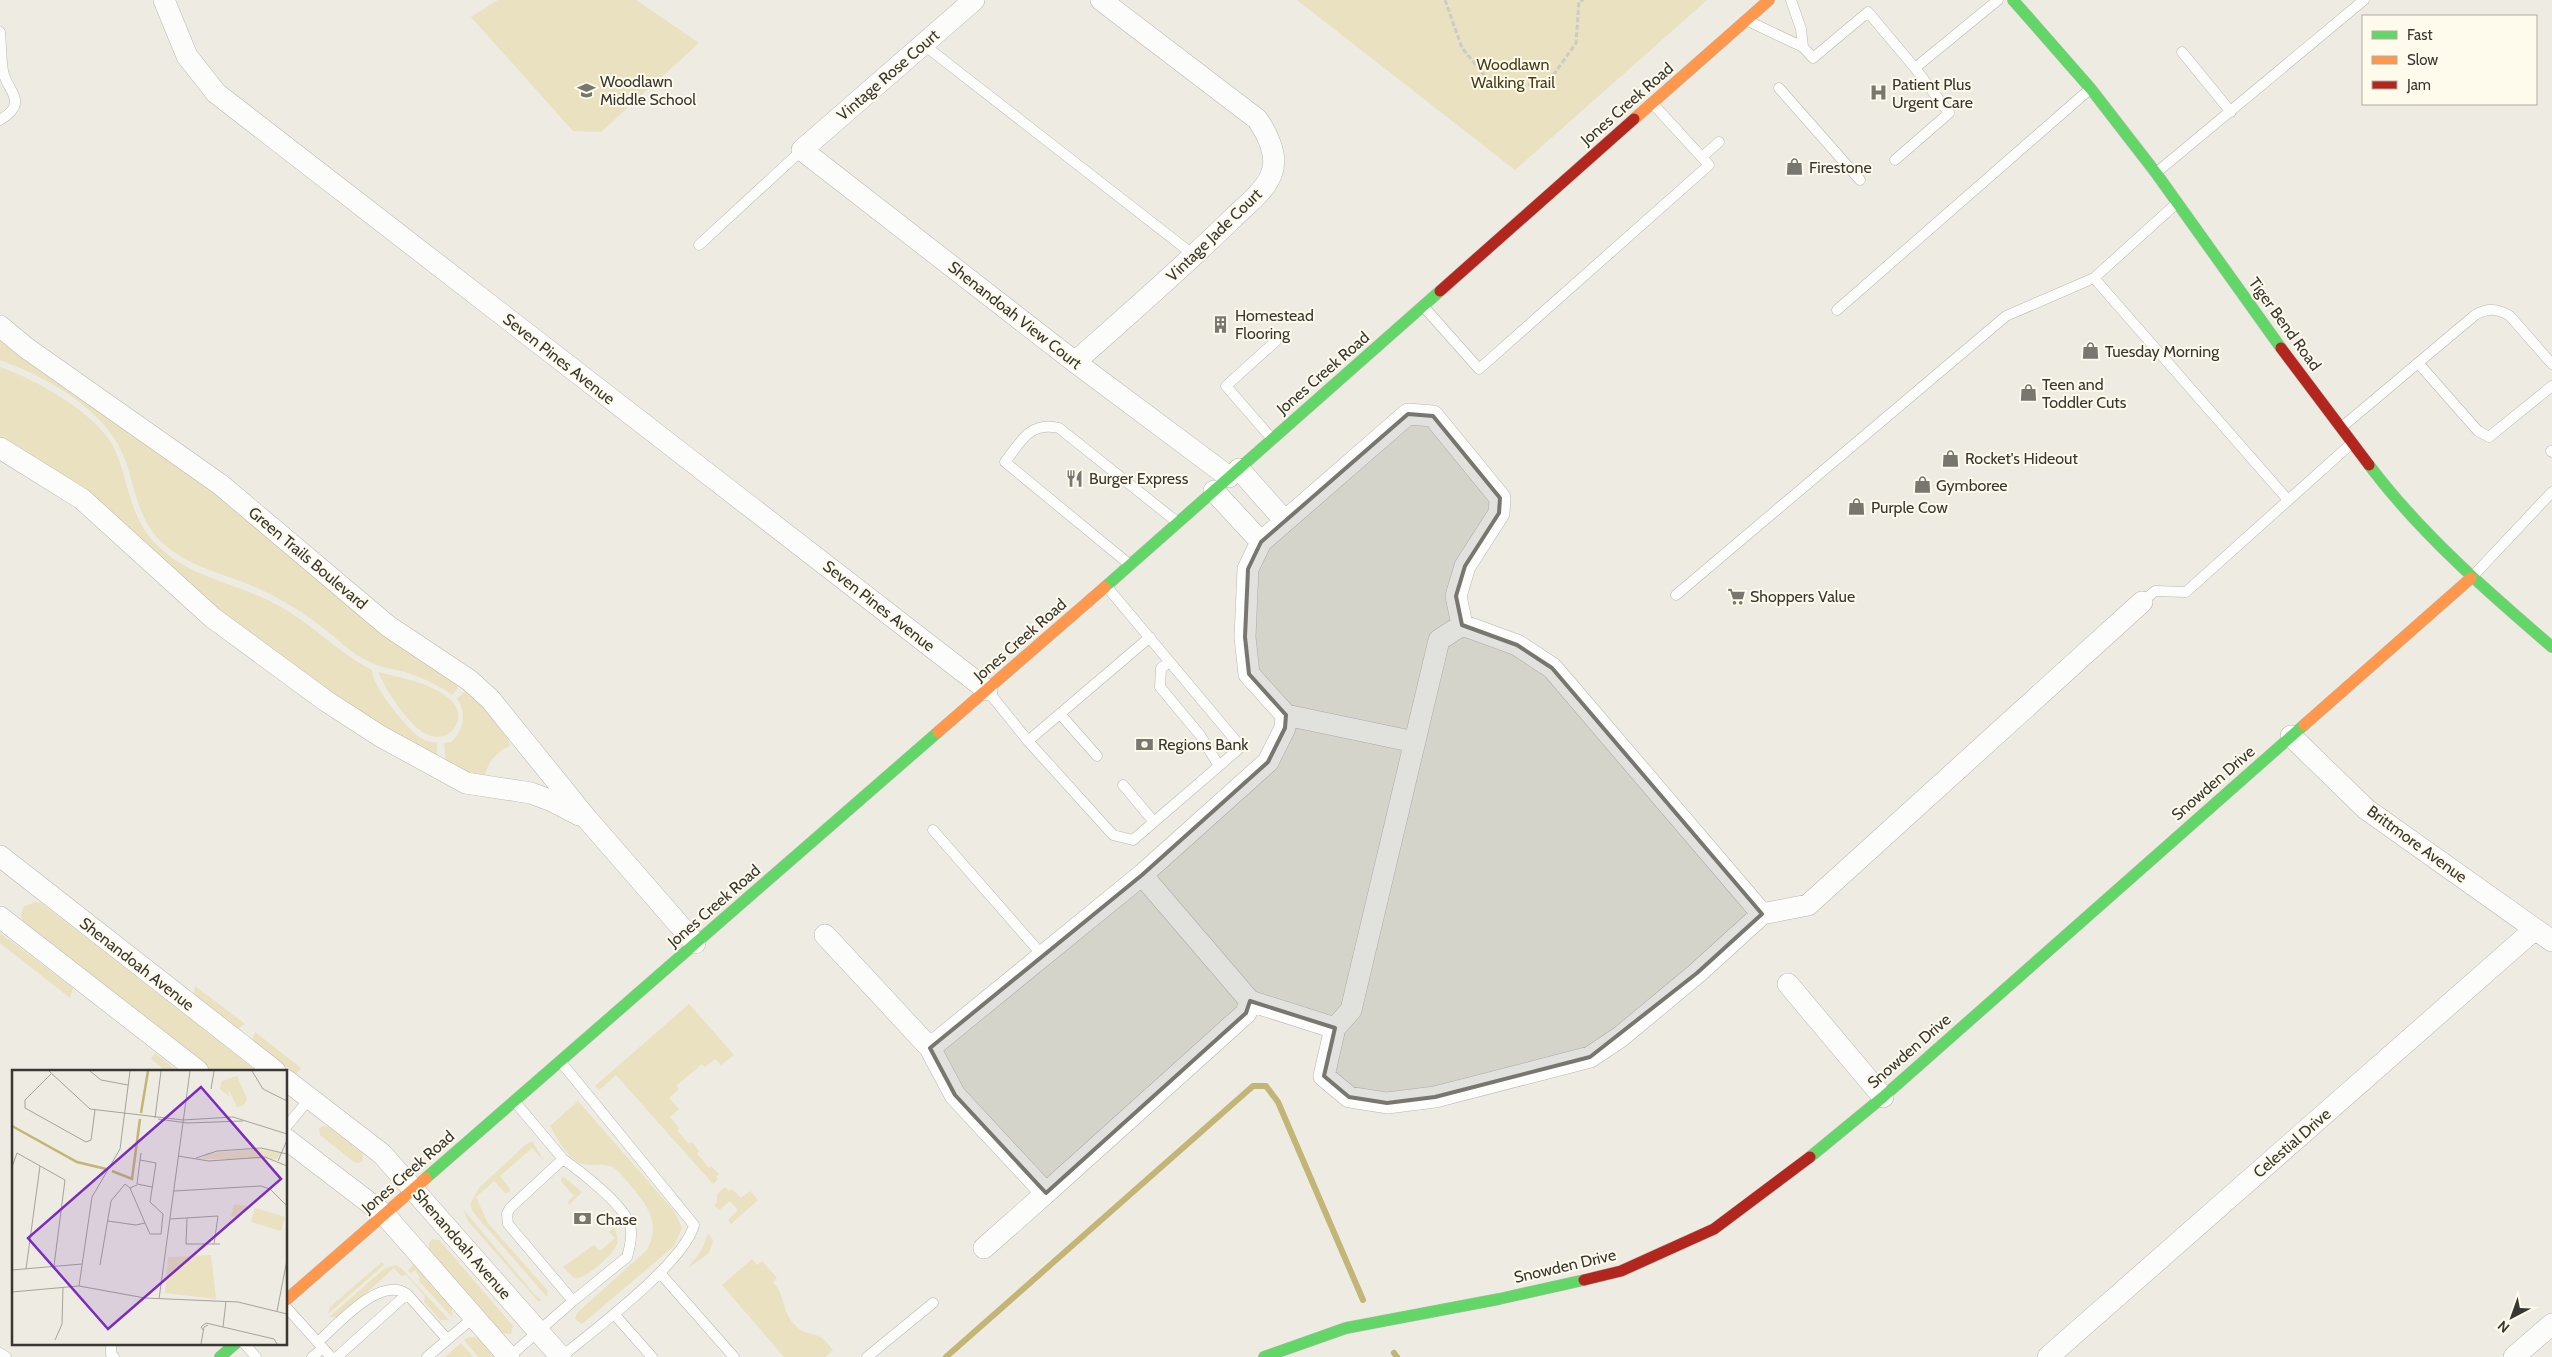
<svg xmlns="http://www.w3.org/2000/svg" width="2552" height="1357" font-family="Cabin,sans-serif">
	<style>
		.green { fill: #e9e1bf }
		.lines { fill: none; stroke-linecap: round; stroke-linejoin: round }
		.stream { stroke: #c3b576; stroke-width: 6 }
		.lane-casing { stroke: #b9b8b2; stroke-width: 11 }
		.street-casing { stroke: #b9b8b2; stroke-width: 22 }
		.fast-casing { stroke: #b9b8b2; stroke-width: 12 }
		.slow-casing { stroke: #b9b8b2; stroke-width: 12 }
		.jam-casing { stroke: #b9b8b2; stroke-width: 12 }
		.path { stroke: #cbcbc8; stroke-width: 3; stroke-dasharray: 5 2.5; stroke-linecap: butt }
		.lane { stroke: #fcfcfb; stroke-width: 10 }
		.street { stroke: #fcfcfb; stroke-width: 21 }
		.fast { stroke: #63d668; stroke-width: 11 }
		.slow { stroke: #ff974d; stroke-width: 11 }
		.jam { stroke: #b3261e; stroke-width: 11 }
		.marked { fill: #77766f; fill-opacity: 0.2; stroke: #77766f; stroke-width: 4; stroke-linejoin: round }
		.labels { text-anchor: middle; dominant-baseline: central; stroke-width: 4; stroke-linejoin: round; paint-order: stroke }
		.park-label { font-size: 16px; fill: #453d18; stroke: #fefbec }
		.street-label { font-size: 16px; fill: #383731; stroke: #fefbec }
		.poi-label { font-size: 16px; fill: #383731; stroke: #fefbec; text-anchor: start }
		.inset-river { fill: none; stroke: #c3b576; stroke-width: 2.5 }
		.inset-road { fill: none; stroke: #a5a39b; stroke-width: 1 }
		.view { fill: #7b2cbf; fill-opacity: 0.15; stroke: #7b2cbf; stroke-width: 2.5 }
		.inset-edge { fill: none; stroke: #383731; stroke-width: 2.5 }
	</style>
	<rect width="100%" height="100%" fill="#edebe2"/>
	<!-- green -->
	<path class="green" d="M498,0H636L699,43L601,132L573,131L471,17Z
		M1297,0H1707L1515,170Z
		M0,337L150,443L458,683L457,689L452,695C439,685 421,677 405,672C394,669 383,668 372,663C349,653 334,635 314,621C301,611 286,603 272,595C237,576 198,572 166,546C139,524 136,492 126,462C109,411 47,377 0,360Z
		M0,367C36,380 98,413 115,450C129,482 129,516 155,543C189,579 237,582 279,606C313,624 338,653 372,670C372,686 408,731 422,739C427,742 432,742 437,743V760L312,684L0,439Z
		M378,672C402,678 431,683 450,699C469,716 452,744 428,735C411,729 385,689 378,672Z
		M466,690C483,706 505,723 510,746C498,750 486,764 485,776L475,778L446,765L444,743L451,742C464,731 467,712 457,699Z
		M35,902L41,903L257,1071H213L23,923L21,916L23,907Z
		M0,933L73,988L70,998L0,943Z
		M195,986L245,1024L237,1029L194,995Z
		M689,1004L734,1055L721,1065L715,1059L705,1067L702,1064L676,1086L679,1089L669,1098L679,1109L670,1117L679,1128L677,1131L689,1144L692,1142L699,1151L697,1154L709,1168L711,1166L719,1174L716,1177L718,1179L713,1184L616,1075L599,1090L595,1086Z
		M255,1032L301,1068L296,1074L252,1040Z
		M155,1053L177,1071H166L151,1059Z
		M578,1101L674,1211L682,1228L674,1246L582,1324L575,1319L577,1313L647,1250C661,1224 648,1206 631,1186C625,1179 619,1170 612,1167C601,1162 589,1168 578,1162C566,1156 557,1137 550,1126Z
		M322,1126L328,1127L362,1153L363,1161L358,1163L354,1162L320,1135L319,1129Z
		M532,1141L544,1161L532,1148L500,1176L510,1189V1192L505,1193L494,1181L476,1197L487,1222L548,1291L547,1297L473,1212L470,1204L479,1188L525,1145Z
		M564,1177L582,1192L569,1205L568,1201L574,1196L561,1181V1178Z
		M725,1187L729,1191L732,1189L741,1198L750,1191L758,1200L731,1224L728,1220L738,1210L730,1201L719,1210L714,1205L717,1202V1194Z
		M463,1209L535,1295L542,1300L538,1301L468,1221Z
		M614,1227C617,1234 619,1240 616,1246C612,1256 583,1281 574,1278L563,1267L594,1245L600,1251L615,1238L609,1232Z
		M708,1234L713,1240L709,1253L688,1268L701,1251Z
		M432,1239L439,1240L513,1326L511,1334L502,1333L429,1250V1244Z
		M752,1259L757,1265L762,1261L777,1278L773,1282C786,1297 781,1310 794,1324C804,1336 813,1332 822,1338C826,1341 830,1347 833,1350L825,1357H784L722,1285Z
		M410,1260L452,1307V1317L418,1280L420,1278L415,1270L411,1273L408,1270L413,1265Z
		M382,1262L384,1265L328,1314L330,1307Z
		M395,1265L401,1268L449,1320H440L424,1301L425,1296L406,1275L401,1276L394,1268L339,1317H329L384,1269Z
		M469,1337L479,1338L495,1357H478L464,1340Z
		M461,1343L473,1357H445Z"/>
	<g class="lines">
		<!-- stream -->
		<path class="stream" d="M1394,1353L1397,1357
			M946,1357L1253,1086H1266L1278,1102L1363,1300"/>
		<defs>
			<path id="lane" d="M1791,0L1801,29L1803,47
				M1748,21L1803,47L1813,58L1868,12L1915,68L1949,113L1895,160
				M0,32C1,44 1,58 3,71C7,92 30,102 0,120
				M924,45L1195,256
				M2182,52L2231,112
				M1915,68L1998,0
				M1779,88L1860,180
				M1702,157L1719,142
				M2157,172L2364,0
				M2177,203L2094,278L2288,500
				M699,245L802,150
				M1424,307L1479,369L1709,165L1653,104
				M1837,310L2090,89
				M2419,364L2478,431L2489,437L2552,386
				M2342,427L2475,315C2488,308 2497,308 2510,316L2552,364
				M1272,439L1226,386L1276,341
				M2551,451L2552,452
				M1129,564L1005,462C1021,442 1029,421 1059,428L1177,522
				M2472,577L2552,492
				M1676,595L2006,316L2094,278
				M2142,602L2155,591L2186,592L2352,443
				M1170,662L1161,668L1160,687L1200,735L1219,766
				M987,690L1028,741L1113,835L1133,840L1241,747L1107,587
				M1060,714L1097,756
				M1028,741L1150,637
				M1123,785L1154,822
				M933,830L1043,956
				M560,1061L694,1225C684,1263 594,1330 561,1357
				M286,1127L310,1098
				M563,1159C581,1172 623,1204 630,1225C633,1235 630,1247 627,1257L573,1301
				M660,1273L734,1357
				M286,1307L331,1357
				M614,1314L652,1357
				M318,1342C337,1325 380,1275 407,1294
				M111,1343V1354L114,1357
				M244,1343L256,1357
				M0,1353L6,1357
				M312,1357L323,1348
				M337,1357L407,1294L447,1339
				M427,1357L474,1317
				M509,1357L573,1301L508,1224L507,1214L510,1208L563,1159L515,1102
				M867,1357L933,1303"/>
			<path id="street" d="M164,0L187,56L216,93L987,690
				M974,0L802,150L1075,362L1229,477
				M0,326L25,347L221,485L388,626L469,680L490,699L588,820L695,943
				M1075,362C1128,315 1182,268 1233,218C1246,205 1266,191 1272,172C1278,155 1267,133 1257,119L1101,0
				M0,448L82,499L213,618L326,701L380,736L466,783L531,793L552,801L579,815
				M1239,469L1285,521
				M1214,491L1261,542
				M1286,715L1415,742
				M2291,736L2366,809L2552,941
				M0,856L275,1071
				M0,917L198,1071
				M825,935L930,1048
				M1788,984L1883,1097
				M1250,1001L1335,1028L1324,1076L1349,1097L1387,1103L1435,1097L1590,1057L1620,1037L1697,973L1762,914L1808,905L2142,602
				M1335,1028L1351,1010L1439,640L1462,625L1517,645L1552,668L1762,914
				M286,1080L382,1154L561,1357
				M286,1139L384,1214L509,1357
				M1046,1193L1246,1013L1250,1001L1142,875
				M984,1248L1046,1193L955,1095L930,1048L1142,875L1268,762L1285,728L1286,715L1249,674L1245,637L1248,569L1261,542L1408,414L1433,416L1500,498L1499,513L1465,566L1456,596L1462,625
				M2048,1357L2535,929
				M2514,1357L2552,1324"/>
			<path id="fast" d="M2013,0L2091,89L2156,173L2281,348
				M2369,465C2421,534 2487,591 2552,647
				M1105,587L1440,291
				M1810,1157L1883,1097L2304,725
				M426,1178L938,732
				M220,1357L236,1343
				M1264,1357L1346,1328L1499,1299L1584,1280"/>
			<path id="slow" d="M1634,119L1769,0
				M2304,725L2471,578
				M938,732L1105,587
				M286,1300L426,1178"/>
			<path id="jam" d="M1440,291L1634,119
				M2281,348L2369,465
				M1584,1280L1621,1271L1714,1229L1810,1157"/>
		</defs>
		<!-- lane casing -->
		<use href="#lane" class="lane-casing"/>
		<!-- street casing -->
		<use href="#street" class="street-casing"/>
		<!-- fast casing -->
		<use href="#fast" class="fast-casing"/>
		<!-- slow casing -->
		<use href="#slow" class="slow-casing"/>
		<!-- jam casing -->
		<use href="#jam" class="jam-casing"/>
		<!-- path -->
		<path class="path" d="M1445,0L1462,48L1493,86L1547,84L1576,43L1579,1L1584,0"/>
		<!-- lane -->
		<use href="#lane" class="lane"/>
		<!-- street -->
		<use href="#street" class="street"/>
		<!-- fast -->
		<use href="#fast" class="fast"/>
		<!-- slow -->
		<use href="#slow" class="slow"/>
		<!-- jam -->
		<use href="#jam" class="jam"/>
	</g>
	<!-- marked area -->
	<path class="marked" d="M1408,414L1433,416L1500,498L1499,513L1465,566L1456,596L1462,625L1517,645L1552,668L1762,914L1697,973L1590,1057L1435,1097L1387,1103L1349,1097L1324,1076L1335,1028L1250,1001L1246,1013L1046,1193L955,1095L930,1048L1142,875L1268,762L1285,728L1286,715L1249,674L1245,637L1248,569L1261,542Z"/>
	<!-- icons -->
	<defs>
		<symbol id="school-bare" viewBox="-9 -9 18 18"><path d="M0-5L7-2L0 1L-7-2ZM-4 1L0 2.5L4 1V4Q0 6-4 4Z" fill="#77766f" stroke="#fefbec" stroke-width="2.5" paint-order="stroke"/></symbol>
		<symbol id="hospital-bare" viewBox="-9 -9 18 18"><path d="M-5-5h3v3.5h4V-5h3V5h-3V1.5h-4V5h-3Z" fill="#77766f" stroke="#fefbec" stroke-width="2.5" paint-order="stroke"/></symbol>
		<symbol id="shop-bare" viewBox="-9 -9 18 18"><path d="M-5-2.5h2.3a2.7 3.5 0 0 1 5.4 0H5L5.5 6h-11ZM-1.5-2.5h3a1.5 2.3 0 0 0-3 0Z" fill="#77766f" stroke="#fefbec" stroke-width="2.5" paint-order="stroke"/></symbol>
		<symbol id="building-bare" viewBox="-9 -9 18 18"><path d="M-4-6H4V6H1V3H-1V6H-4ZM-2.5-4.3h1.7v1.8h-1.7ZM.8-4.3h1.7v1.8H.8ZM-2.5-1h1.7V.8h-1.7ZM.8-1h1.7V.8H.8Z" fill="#77766f" stroke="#fefbec" stroke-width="2.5" paint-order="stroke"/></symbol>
		<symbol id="restaurant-bare" viewBox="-9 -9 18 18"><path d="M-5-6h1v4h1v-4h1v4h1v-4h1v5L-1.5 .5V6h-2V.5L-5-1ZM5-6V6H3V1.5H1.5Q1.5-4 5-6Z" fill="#77766f" stroke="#fefbec" stroke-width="2.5" paint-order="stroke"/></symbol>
		<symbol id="supermarket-bare" viewBox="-9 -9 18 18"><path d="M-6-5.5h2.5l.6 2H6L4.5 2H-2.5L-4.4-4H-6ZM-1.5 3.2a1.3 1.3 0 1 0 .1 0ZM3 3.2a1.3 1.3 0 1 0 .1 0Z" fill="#77766f" stroke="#fefbec" stroke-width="2.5" paint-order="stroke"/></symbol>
		<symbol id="bank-bare" viewBox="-9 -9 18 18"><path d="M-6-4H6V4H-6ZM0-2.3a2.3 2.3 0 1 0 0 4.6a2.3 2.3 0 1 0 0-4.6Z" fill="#77766f" stroke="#fefbec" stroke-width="2.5" paint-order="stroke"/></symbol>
	</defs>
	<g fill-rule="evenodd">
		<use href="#school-bare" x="574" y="78" width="25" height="25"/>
		<use href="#hospital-bare" x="1866" y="80" width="25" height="25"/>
		<use href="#shop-bare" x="1782" y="154" width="25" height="25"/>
		<use href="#building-bare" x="1208" y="312" width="25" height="25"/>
		<use href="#shop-bare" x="2078" y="338" width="25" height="25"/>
		<use href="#shop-bare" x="2016" y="380" width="25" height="25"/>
		<use href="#shop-bare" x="1938" y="446" width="25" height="25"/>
		<use href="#restaurant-bare" x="1062" y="466" width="25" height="25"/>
		<use href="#shop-bare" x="1910" y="472" width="25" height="25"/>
		<use href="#shop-bare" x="1844" y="494" width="25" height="25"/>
		<use href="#supermarket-bare" x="1724" y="584" width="25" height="25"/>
		<use href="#bank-bare" x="1132" y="732" width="25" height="25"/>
		<use href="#bank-bare" x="570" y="1206" width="25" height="25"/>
	</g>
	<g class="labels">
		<!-- park labels -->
		<g class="park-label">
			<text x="1513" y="64">Woodlawn<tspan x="1513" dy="18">Walking Trail</tspan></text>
		</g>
		<!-- street labels -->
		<g class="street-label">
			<text transform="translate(888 75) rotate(-41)">Vintage Rose Court</text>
			<text transform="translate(1627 104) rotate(-41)">Jones Creek Road</text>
			<text transform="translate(1214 235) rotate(-44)">Vintage Jade Court</text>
			<text transform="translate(1015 315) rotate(38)">Shenandoah View Court</text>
			<text transform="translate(2285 324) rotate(54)">Tiger Bend Road</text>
			<text transform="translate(559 359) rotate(38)">Seven Pines Avenue</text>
			<text transform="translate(1323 373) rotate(-41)">Jones Creek Road</text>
			<text transform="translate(308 558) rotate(40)">Green Trails Boulevard</text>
			<text transform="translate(879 606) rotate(38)">Seven Pines Avenue</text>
			<text transform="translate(1020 640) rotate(-41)">Jones Creek Road</text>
			<text transform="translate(2213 783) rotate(-41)">Snowden Drive</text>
			<text transform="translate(2417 844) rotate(36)">Brittmore Avenue</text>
			<text transform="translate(714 906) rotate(-41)">Jones Creek Road</text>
			<text transform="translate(137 964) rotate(38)">Shenandoah Avenue</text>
			<text transform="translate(1909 1051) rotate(-41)">Snowden Drive</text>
			<text transform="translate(2292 1143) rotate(-41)">Celestial Drive</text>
			<text transform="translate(408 1172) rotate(-41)">Jones Creek Road</text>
			<text transform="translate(462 1244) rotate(49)">Shenandoah Avenue</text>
			<text transform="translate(1565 1266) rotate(-13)">Snowden Drive</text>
		</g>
		<!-- poi labels -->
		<g class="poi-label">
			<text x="600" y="81">Woodlawn<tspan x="600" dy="18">Middle School</tspan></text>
			<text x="1892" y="84">Patient Plus<tspan x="1892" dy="18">Urgent Care</tspan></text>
			<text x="1809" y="167">Firestone</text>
			<text x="1235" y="315">Homestead<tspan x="1235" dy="18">Flooring</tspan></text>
			<text x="2105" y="351">Tuesday Morning</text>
			<text x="2042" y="384">Teen and<tspan x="2042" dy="18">Toddler Cuts</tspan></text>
			<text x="1965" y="458">Rocket's Hideout</text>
			<text x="1089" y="478">Burger Express</text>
			<text x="1936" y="485">Gymboree</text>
			<text x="1871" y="507">Purple Cow</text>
			<text x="1750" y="596">Shoppers Value</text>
			<text x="1158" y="744">Regions Bank</text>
			<text x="596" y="1219">Chase</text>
		</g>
	</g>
	<!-- overview -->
	<g transform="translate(12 1070)">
		<rect width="275" height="275" fill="#edebe2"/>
		<path d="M225,6L235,29L232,35L225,37L218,22L215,21L218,27L208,19L210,11ZM246,79L268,83L265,89H190L194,83ZM222,134L236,136L229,145L219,147ZM243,138L273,147L269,161L239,152ZM199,185L204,229L153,223L156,187Z" fill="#e9e1bf"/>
		<path class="inset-river" d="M129,43L136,1M0,56L65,92L94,99M100,101L120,109L128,49"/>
		<path class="inset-road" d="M37,1L78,39L171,50L221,47L275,64M78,1L89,10L116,15M240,1L251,19L275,31M39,4L13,30V38L74,72L79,70L83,40M199,19L202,1M143,48L149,1M146,49L175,53L231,51M129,83L128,90L144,93L138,132L151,144L149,164H138L133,153M166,86L197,91L253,87L275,96M184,88L205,81L249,78L275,84M128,90L125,114L140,117M266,91L275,70M0,97L5,83L53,110L42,196M162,121L249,116L258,119L275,136M175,148L174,174H208M158,149L206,146L202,174M96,151L124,155L133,153L118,118M88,195L99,131L113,114L118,118L125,115M14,199L28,96M0,200L70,194M67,216L80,127L108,79L118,1M0,222L67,216L133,228L226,232L275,244M147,229L178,1M265,241L275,190M211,257L214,231M191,260L189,257L194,253L262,269L265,274M43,270L50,254L51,217M189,274L192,257L196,255"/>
		<path class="view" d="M189,17L269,109L96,259L16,168Z"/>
		<rect width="275" height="275" class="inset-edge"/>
	</g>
	<!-- legend -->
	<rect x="2362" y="15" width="175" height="90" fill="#fefbec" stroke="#afada1"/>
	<rect x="2372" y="31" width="25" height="8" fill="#63d668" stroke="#afada1"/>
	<text x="2407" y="40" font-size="15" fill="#383731">Fast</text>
	<rect x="2372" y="56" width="25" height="8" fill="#ff974d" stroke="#afada1"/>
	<text x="2407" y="65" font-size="15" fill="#383731">Slow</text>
	<rect x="2372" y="81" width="25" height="8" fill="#b3261e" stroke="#afada1"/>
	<text x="2407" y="90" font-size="15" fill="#383731">Jam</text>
	<!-- north arrow -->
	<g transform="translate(2512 1317) rotate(221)" stroke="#fefbec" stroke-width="4" paint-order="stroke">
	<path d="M0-4L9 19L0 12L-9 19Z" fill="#383731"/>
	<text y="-8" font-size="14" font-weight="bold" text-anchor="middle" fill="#383731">N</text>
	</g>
</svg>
